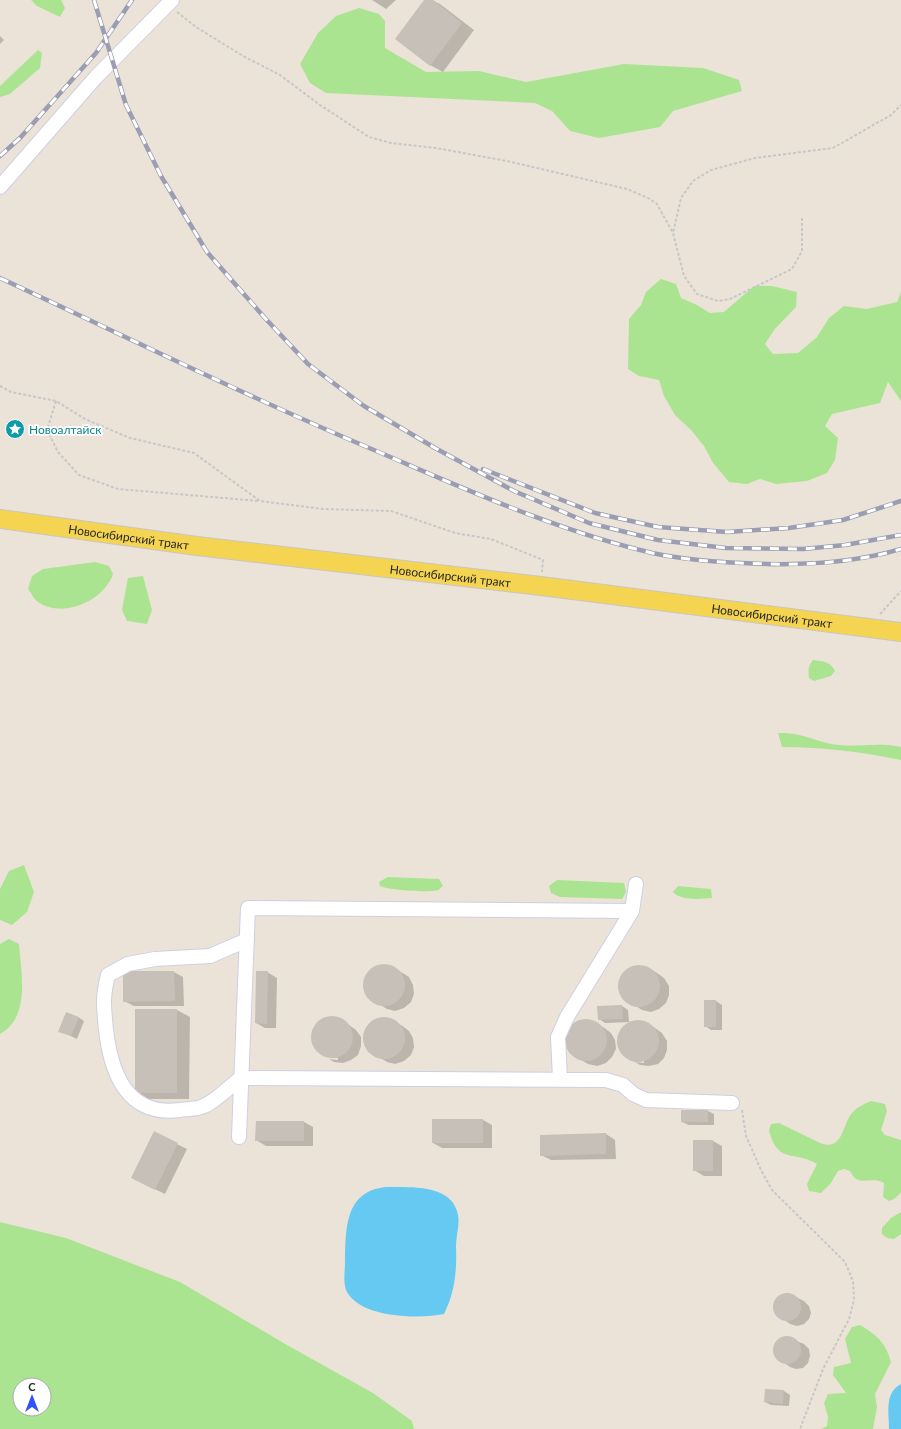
<svg xmlns="http://www.w3.org/2000/svg" width="901" height="1429" font-family="Lato,sans-serif">
	<style>
		.green { fill: #abe491; fill-rule: evenodd }
		.water { fill: #65c9f2 }
		.shadow { fill: #0003 }
		.building { fill: #c6c0b8 }
		.lines { fill: none; stroke-linecap: round; stroke-linejoin: round }
		.minor-casing { stroke: #cdd0e2; stroke-width: 16 }
		.major-casing { stroke: #c7c7c7; stroke-width: 20 }
		.path { stroke: #c7c7c7; stroke-width: 2; stroke-dasharray: 3 2; stroke-linecap: butt }
		.minor { stroke: #fff; stroke-width: 14 }
		.major { stroke: #f5d452; stroke-width: 18 }
		.rail-casing { stroke: #9b9eb3; stroke-width: 4.5 }
		.rail { stroke: #fff; stroke-width: 3; stroke-dasharray: 9; stroke-linecap: butt }
		.labels { text-anchor: middle; dominant-baseline: central; stroke-width: 3.5; stroke-linejoin: round; paint-order: stroke }
		.culture-label { font-size: 12px; fill: #0d838f; stroke: #fff; text-anchor: start }
		.street-label { font-size: 12px; fill: #272727; stroke: #fff }
	</style>
	<rect width="100%" height="100%" fill="#ebe3d8"/>
	<!-- green -->
	<path class="green" d="M31,0H61L65,8L60,17L37,6Z
		M359,8L379,14L385,21V48L426,72L479,71L526,82L624,64L703,68L739,80L742,91L673,111L660,127L599,138L570,131L552,111L535,103L326,93L310,83L300,64L318,33L336,16Z
		M38,50L42,53L40,68L10,94L0,97V86Z
		M661,279L676,284L681,298L697,305L710,313L724,312L754,286H772L797,292L796,307L774,330L765,344L773,354L798,353L817,337L829,318L844,306L867,309L897,302L901,292V401L888,382L880,403L832,414L825,426L838,438L835,460L827,473L807,481L776,484L760,479L747,484L729,482L713,463L704,446L691,430L675,415L664,396L659,380L639,376L628,369L629,319L641,305L646,292Z
		M95,562L109,566L113,574C104,601 63,619 38,602C34,599 31,593 28,589L32,576L43,569Z
		M143,576L152,610L147,624L127,621L122,610L128,578Z
		M813,660C823,661 831,662 835,671L831,676L814,681L809,678C808,671 808,666 813,660Z
		M778,733C803,732 815,742 839,745C859,747 880,742 901,747V760C862,752 822,747 782,747Z
		M24,865L34,892L27,912L12,925L0,920V889L9,871Z
		M388,877L439,879L443,886C441,887 440,889 438,890C430,893 387,890 380,886L379,882Z
		M557,880L624,883L626,892L622,899L560,897L551,893L549,886Z
		M678,886L711,889L712,898C701,899 681,901 673,892Z
		M9,939L19,944C21,972 31,1017 0,1034V944Z
		M871,1101L885,1104L887,1111L881,1130L885,1135L901,1140V1192C897,1197 895,1199 889,1201L883,1197L884,1183C871,1175 858,1189 850,1171L844,1169L838,1171L831,1183L821,1193L809,1191L807,1184L817,1164C795,1150 778,1165 769,1131L771,1124L779,1123L820,1143C843,1152 842,1125 852,1113C857,1107 864,1104 871,1101Z
		M901,1212V1234L894,1239L887,1238L882,1234V1228L891,1218Z
		M0,1222L66,1238L180,1282L287,1345L373,1393L412,1421L414,1429H0ZM20,1385H44V1409H20Z
		M860,1325C876,1334 886,1343 891,1362L875,1394L877,1407L873,1429H821L827,1426L828,1417L824,1403L828,1394L846,1393L833,1375L834,1367L851,1363L845,1339L852,1327Z"/>
	<!-- water -->
	<path class="water" d="M386,1187C410,1187 453,1184 458,1215C460,1225 456,1236 456,1246C457,1270 455,1292 444,1314C419,1319 366,1318 349,1295C342,1286 345,1273 345,1262C346,1230 344,1191 386,1187Z
		M901,1384V1429H889C889,1413 884,1393 901,1384Z"/>
	<!-- shadow -->
	<path class="shadow" d="M372,0H396L386,9Z
		M425,0H432L440,4L474,30L443,72L430,65Z
		M0,36L4,40L0,44Z
		M383,965L392,966L401,972L409,977L413,985L414,994L411,1002L404,1008L395,1011L387,1009L369,998L365,991L364,982L368,974L374,968Z
		M638,966L647,967L657,973L664,978L669,986V995L666,1003L659,1009L651,1012L642,1010L625,999L620,992V983L623,975L630,969Z
		M124,972H174L183,977L184,1006H134L124,1001Z
		M267,972L277,978L276,1028H265L256,1023Z
		M705,1001H716L722,1005V1030H711L705,1026Z
		M622,1006L628,1010L629,1022L605,1023L599,1019L598,1007Z
		M136,1010H177L190,1017L189,1099H148L136,1092Z
		M78,1017L84,1021L77,1039L60,1031Z
		M330,1017L339,1019L349,1025L356,1030L361,1037V1046L358,1055L351,1060L343,1063L334,1062L329,1059L338,1060V1058L324,1056L317,1051L312,1043V1034L315,1026L322,1020Z
		M383,1018L392,1020L401,1025L409,1031L413,1038L414,1047L411,1055L404,1061L395,1064L387,1062L369,1051L365,1044L364,1035L368,1027L374,1021Z
		M585,1020L593,1022L603,1027L611,1033L615,1040L616,1049L612,1057L606,1063L597,1066L588,1064L571,1054L567,1046L566,1037L570,1029L576,1023Z
		M636,1021L645,1022L655,1028L662,1033L667,1041V1050L664,1058L658,1064L649,1066L640,1065L635,1062L644,1063V1061L630,1059L623,1054L618,1047V1038L621,1029L629,1023Z
		M708,1111L714,1114V1125H689L682,1122Z
		M483,1120L492,1125V1148H442L433,1143Z
		M304,1122L313,1127V1146H266L256,1140Z
		M155,1133L187,1149L165,1194L142,1183Z
		M606,1134L615,1140L616,1159L551,1160L541,1155Z
		M713,1141L722,1146V1176H704L694,1170Z
		M788,1293L804,1301L809,1306L811,1313L809,1319L804,1324L797,1326L790,1324L775,1313L774,1306L776,1300L781,1295Z
		M787,1337L804,1344L809,1349L810,1356L808,1363L803,1368L796,1369L790,1367L775,1356L774,1350L776,1343L781,1338Z
		M765,1390L784,1391L790,1395L789,1406L771,1405L765,1402Z"/>
	<!-- building -->
	<path class="building" d="M424,0H433L462,23L430,66L395,39Z
		M363 985a21 21 0 1 1 42 0a21 21 0 1 1-42 0Z
		M618 986a21 21 0 1 1 42 0a21 21 0 1 1-42 0Z
		M123,971H174L175,1001L123,1002Z
		M256,971H268L267,1024L255,1023Z
		M704,1000H716V1027H704Z
		M622,1005L623,1019L598,1020L597,1006Z
		M135,1009H177V1093H135Z
		M66,1012L79,1017L71,1036L58,1032Z
		M311 1037a21 21 0 1 1 42 0a21 21 0 1 1-42 0Z
		M363 1038a21 21 0 1 1 42 0a21 21 0 1 1-42 0Z
		M565 1040a21 21 0 1 1 42 0a21 21 0 1 1-42 0Z
		M617 1041a21 21 0 1 1 42 0a21 21 0 1 1-42 0Z
		M681,1110H708V1122H681Z
		M432,1119H483V1143H432Z
		M256,1121H304V1141H255Z
		M154,1131L178,1143L155,1190L131,1178Z
		M606,1133V1154L540,1156V1135Z
		M693,1140H713V1171H693Z
		M773 1307a14 14 0 1 1 28 0a14 14 0 1 1-28 0Z
		M773 1350a14 14 0 1 1 28 0a14 14 0 1 1-28 0Z
		M765,1389L784,1390L783,1404L764,1402Z"/>
	<g class="lines">
		<defs>
			<path id="minor" d="M0,187L96,77L172,0
				M247,940L210,956L155,959L128,964L108,975C102,998 104,1007 106,1030C111,1073 127,1117 180,1110C187,1109 198,1109 204,1106C216,1101 230,1086 241,1078L606,1080L623,1085L633,1094L646,1100L732,1103
				M560,1079L558,1037L567,1017L632,911L636,884
				M239,1137L248,908L632,911"/>
			<g id="major">
				<path id="s1" d="M0,519L197,546L541,586L901,632"/>
			</g>
		</defs>
		<!-- minor casing -->
		<use href="#minor" class="minor-casing"/>
		<!-- major casing -->
		<use href="#major" class="major-casing"/>
		<!-- path -->
		<path class="path" d="M177,12L196,27L243,56L280,75L320,105L369,137L391,143L436,148L507,161L627,189L648,198L657,204L673,233
			M802,218V251L792,269L730,299L718,301L697,294L684,276L673,233L681,198L693,181L711,170L755,158L833,148L891,115L901,105
			M0,386L11,392L56,401L85,419L130,438L194,453L260,501L323,509L391,511L455,533L491,539L543,560L542,572
			M56,401L47,430L58,452L79,475L118,489L259,501
			M880,614L901,591
			M742,1110L746,1136L761,1170L772,1190L845,1262L853,1281L854,1300L849,1319L823,1369L800,1429"/>
		<!-- minor -->
		<use href="#minor" class="minor"/>
		<!-- major -->
		<use href="#major" class="major"/>
		<defs>
			<path id="rail" d="M94,0L126,105L161,176L207,252L264,317L308,364L364,406L435,448L514,491L589,523L658,540L726,548L803,549L845,545L901,535
				M0,156L20,138L96,53L132,0
				M0,278C127,337 252,399 381,453C470,491 558,531 652,553C690,561 729,563 767,564C812,565 858,562 901,549
				M483,469L595,513L658,527L727,532L789,528L843,520L901,501"/>
		</defs>
		<!-- rail casing -->
		<use href="#rail" class="rail-casing"/>
		<!-- rail -->
		<use href="#rail" class="rail"/>
	</g>
	<!-- icons -->
	<defs>
		<symbol id="sight-disc" viewBox="-11 -11 22 22"><circle r="9.5" fill="#0f9aa8" stroke="#fff"/><path d="M0-6L1.8-2.2L6-1.7L2.9 1.2L3.7 5.4L0 3.3L-3.7 5.4L-2.9 1.2L-6-1.7L-1.8-2.2Z" fill="#fff"/></symbol>
	</defs>
	<g fill-rule="evenodd">
		<use href="#sight-disc" x="4" y="418" width="22" height="22"/>
	</g>
	<g class="labels">
		<!-- culture labels -->
		<g class="culture-label">
			<text x="29" y="429">Новоалтайск</text>
		</g>
		<!-- street labels -->
		<g class="street-label">
			<text stroke="none"><textPath href="#s1" startOffset="130">Новосибирский тракт</textPath></text>
			<text stroke="none"><textPath href="#s1" startOffset="454">Новосибирский тракт</textPath></text>
			<text stroke="none"><textPath href="#s1" startOffset="778">Новосибирский тракт</textPath></text>
		</g>
	</g>
	<!-- north arrow -->
	<g transform="translate(32 1397)"><circle r="19" fill="#ffffff" stroke="#a9a9a9"/>
	<path d="M0-3L7 15L0 10L-7 15Z" fill="#3151ff"/>
	<text y="-6" font-size="11" font-weight="bold" text-anchor="middle" fill="#272727">С</text>
	</g>
</svg>
